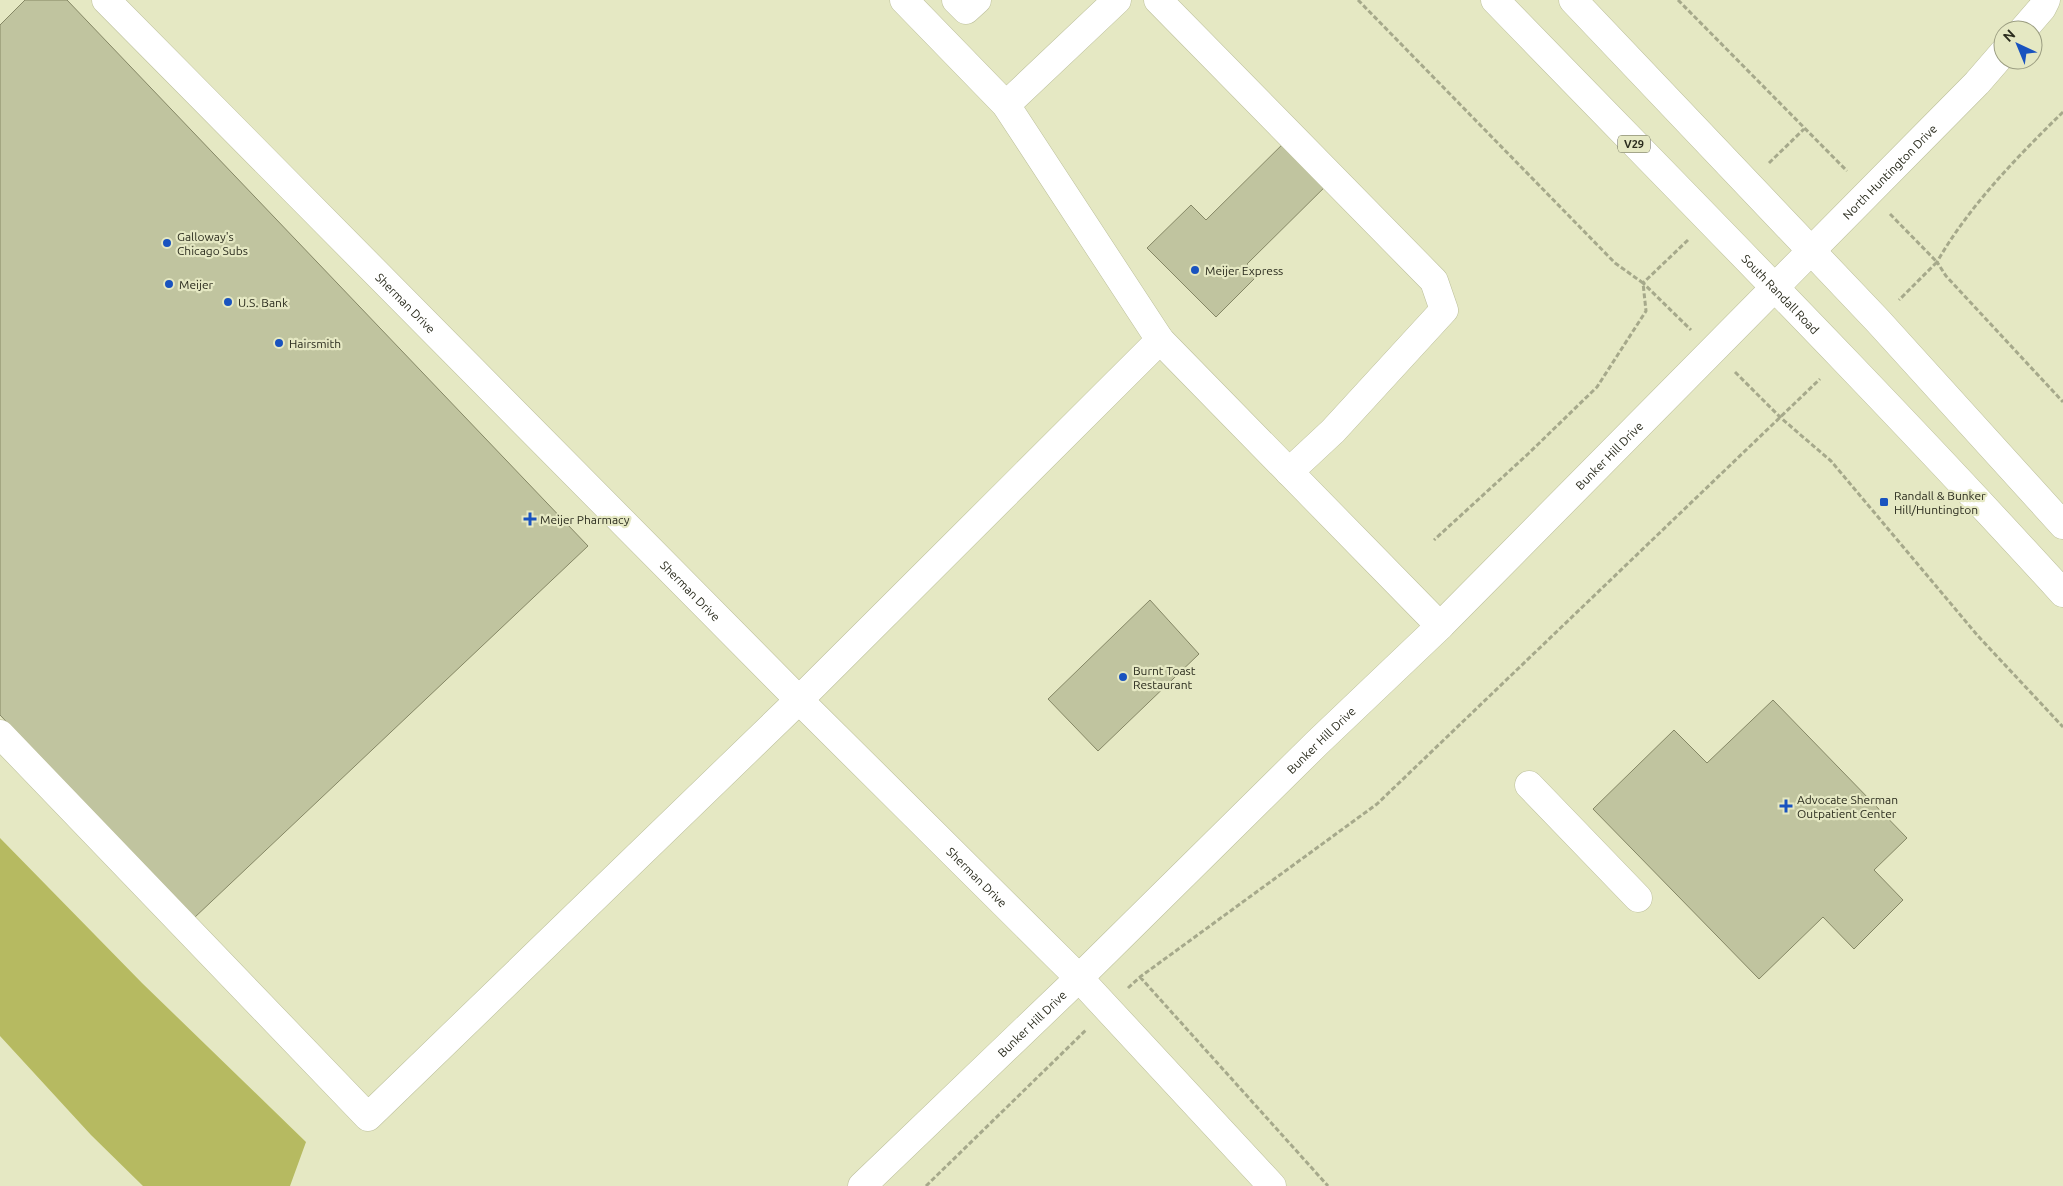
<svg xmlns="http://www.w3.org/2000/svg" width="2063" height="1186" font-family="Ubuntu,sans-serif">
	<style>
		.water { fill: #b6ba61 }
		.building { fill: #c0c49f; stroke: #858765 }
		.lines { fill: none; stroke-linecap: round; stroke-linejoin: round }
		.minor-casing { stroke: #bcbf9b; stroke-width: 29 }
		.major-casing { stroke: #bcbf9b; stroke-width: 29 }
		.path { stroke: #a6a98b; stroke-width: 3; stroke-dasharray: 5 2.5; stroke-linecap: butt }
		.minor { stroke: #fff; stroke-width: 28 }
		.major { stroke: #fff; stroke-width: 28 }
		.poi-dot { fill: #1953bf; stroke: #e5e8c3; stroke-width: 2 }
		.labels { text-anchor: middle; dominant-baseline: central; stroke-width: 4.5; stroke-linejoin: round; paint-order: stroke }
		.shield { fill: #e5e8c3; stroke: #636450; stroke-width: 1 }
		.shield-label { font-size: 11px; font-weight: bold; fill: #2b2c1e }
		.street-label { font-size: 12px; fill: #2b2c1e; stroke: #e5e8c3 }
		.poi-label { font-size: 12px; fill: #2b2c1e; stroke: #e5e8c3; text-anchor: start }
	</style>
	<rect width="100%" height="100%" fill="#e5e8c3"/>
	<!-- water -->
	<path class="water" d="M0,838L142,983L306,1142L290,1186H143L91,1135L0,1036Z"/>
	<!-- building -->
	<path class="building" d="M25,0H67L588,546L194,918L0,715V25Z
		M1299,128L1340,172L1247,264L1258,275L1216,317L1147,248L1191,205L1206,220Z
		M1150,600L1199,654L1098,751L1048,699Z
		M1773,700L1907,838L1874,870L1903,900L1854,949L1823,917L1759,979L1593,809L1674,730L1707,763Z"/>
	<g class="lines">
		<defs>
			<g id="minor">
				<path id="s1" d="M106,0L799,700L1079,978L1272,1186"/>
				<path d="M904,0L1006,105L1160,340L1440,626"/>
				<path d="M956,0L966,10L977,0"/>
				<path d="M1158,0L1434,281L1444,310L1333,431L1289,472"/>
				<path d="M2023,30L2042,8L2046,0"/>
				<path d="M1006,105L1117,0"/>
				<path d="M0,734L368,1117L799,700L1160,340"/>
				<path d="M1529,785L1638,898"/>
				<path id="s2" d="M862,1186L1079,978L1317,743L1440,626L1977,83L2003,53"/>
			</g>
			<g id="major">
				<path id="s3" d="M1495,0C1685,196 1879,391 2063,593"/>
				<path d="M1573,0L1878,321L2063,525"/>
			</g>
		</defs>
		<!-- minor casing -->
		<use href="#minor" class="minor-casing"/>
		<!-- major casing -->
		<use href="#major" class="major-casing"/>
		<!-- path -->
		<path class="path" d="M1358,0L1615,263L1643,283L1646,311L1597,387L1529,453L1434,540
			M1678,0L1847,171
			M2063,112C2017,157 1969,206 1937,262L1946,276L2063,402
			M1769,163L1804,129
			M1890,214L1937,262L1899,300
			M1688,240L1643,283L1691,330
			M1735,372L1781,418L1831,461L1978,636L2063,727
			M1140,977L1328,1186
			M1128,988L1140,977L1377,804L1820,379
			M926,1186L1087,1029"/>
		<!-- minor -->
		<use href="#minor" class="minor"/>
		<!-- major -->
		<use href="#major" class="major"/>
	</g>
	<!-- markers -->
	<g class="poi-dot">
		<circle cx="167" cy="243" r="5"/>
		<circle cx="1195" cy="270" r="5"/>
		<circle cx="169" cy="284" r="5"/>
		<circle cx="228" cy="302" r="5"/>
		<circle cx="279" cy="343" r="5"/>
		<rect x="1879" y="497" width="10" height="10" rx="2.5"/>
		<path d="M527.5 511.5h5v5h5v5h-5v5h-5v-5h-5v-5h5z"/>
		<circle cx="1123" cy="677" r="5"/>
		<path d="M1783.5 798.5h5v5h5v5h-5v5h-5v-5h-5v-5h5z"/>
	</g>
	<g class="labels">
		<!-- shield labels -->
		<rect class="shield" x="1618" y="135.5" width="32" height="17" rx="4"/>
		<g class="shield-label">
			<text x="1634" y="144">V29</text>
		</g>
		<!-- street labels -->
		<g class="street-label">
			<text stroke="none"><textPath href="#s2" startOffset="1444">North Huntington Drive</textPath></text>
			<text stroke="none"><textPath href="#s3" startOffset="410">South Randall Road</textPath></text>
			<text stroke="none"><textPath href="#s1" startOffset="426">Sherman Drive</textPath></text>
			<text stroke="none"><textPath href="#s2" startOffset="1045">Bunker Hill Drive</textPath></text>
			<text stroke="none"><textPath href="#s1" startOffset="831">Sherman Drive</textPath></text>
			<text stroke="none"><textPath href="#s2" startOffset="640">Bunker Hill Drive</textPath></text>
			<text stroke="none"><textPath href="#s1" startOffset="1236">Sherman Drive</textPath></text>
			<text stroke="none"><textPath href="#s2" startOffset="235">Bunker Hill Drive</textPath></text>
		</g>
		<!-- poi labels -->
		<g class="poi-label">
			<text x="177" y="236">Galloway's<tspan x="177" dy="14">Chicago Subs</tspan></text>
			<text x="1205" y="270">Meijer Express</text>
			<text x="179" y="284">Meijer</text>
			<text x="238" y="302">U.S. Bank</text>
			<text x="289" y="343">Hairsmith</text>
			<text x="1894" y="495">Randall &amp; Bunker<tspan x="1894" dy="14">Hill/Huntington</tspan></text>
			<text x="540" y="519">Meijer Pharmacy</text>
			<text x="1133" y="670">Burnt Toast<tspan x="1133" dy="14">Restaurant</tspan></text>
			<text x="1797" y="799">Advocate Sherman<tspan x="1797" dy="14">Outpatient Center</tspan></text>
		</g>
	</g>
	<!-- north arrow -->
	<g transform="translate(2018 45) rotate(316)"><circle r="24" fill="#e5e8c3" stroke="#9b9d81"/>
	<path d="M0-4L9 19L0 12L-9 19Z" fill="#1953bf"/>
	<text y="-8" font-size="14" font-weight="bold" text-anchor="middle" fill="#2b2c1e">N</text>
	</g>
</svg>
